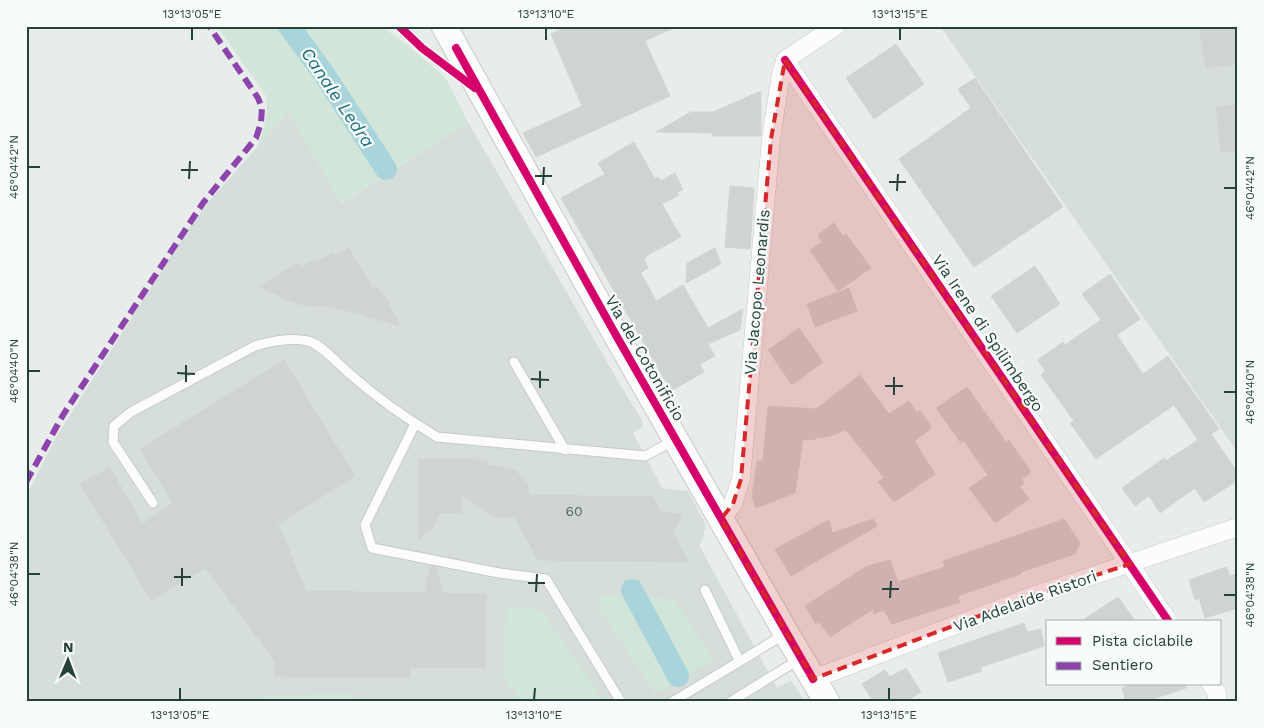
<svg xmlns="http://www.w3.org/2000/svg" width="1264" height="728" font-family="'Work Sans',sans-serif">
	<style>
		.built { fill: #d6dedb }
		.green { fill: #d1e6d8 }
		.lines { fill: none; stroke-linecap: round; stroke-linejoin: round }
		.canal { stroke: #a9d4db; stroke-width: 22 }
		.building { fill: #cfd4d2; stroke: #d1d6d4 }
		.service-casing { stroke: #c5cac8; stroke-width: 11 }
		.minor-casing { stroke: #c5cac8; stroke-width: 19 }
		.secondary-casing { stroke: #c3cbc8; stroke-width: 27 }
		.service { stroke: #fcfcfc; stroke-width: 9 }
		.minor { stroke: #fcfcfc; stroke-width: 18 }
		.secondary { stroke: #fcfcfc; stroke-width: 25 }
		.quiet { stroke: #8e44ad; stroke-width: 6; stroke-dasharray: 12 6; stroke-linecap: butt }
		.cycleway-casing { stroke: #f7fbf9; stroke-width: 11 }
		.cycleway { stroke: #d6006c; stroke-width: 8 }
		.marked { fill: #d62828; fill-opacity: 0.2; stroke: #d62828; stroke-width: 4; stroke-dasharray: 10 6; stroke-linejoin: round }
		.ticks { fill: none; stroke: #24423a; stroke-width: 2 }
		.labels { text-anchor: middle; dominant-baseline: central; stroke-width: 4.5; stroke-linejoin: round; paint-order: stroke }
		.number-label { font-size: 14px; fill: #506761 }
		.street-label { font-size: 16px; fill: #24423a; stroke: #f7fbf9 }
		.water-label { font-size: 18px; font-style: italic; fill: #1c6f80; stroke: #f7fbf9 }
		.neatline { fill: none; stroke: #24423a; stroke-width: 2 }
		.ticks-label { font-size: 12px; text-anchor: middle; fill: #24423a }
	</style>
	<rect width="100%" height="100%" fill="#e8edeb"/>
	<!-- built -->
	<path class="built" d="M940,26H1238V453Z
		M288,112L342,203L468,122L628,398L641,418L643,425L641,428L633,433L662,488L688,491L706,525L700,547L777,688L791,680L805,702H26V497L56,437L181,240L206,205Z"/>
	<!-- green -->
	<path class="green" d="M217,26H378L396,36L445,77L468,122L341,203L288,112L257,147C264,129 269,115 266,96Z
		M601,595L675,599L713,660L655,694L600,610Z
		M506,607L541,610L605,702H522L504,679Z
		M350,694L359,702H263L257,695Z"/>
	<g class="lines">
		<!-- canal -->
		<path class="canal" d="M289,26L324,74L386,169
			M632,590L678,676"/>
	</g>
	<!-- building -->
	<path class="building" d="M568,26H678L645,41L670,96L536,157L523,133L582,106L551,34Z
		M1199,26H1238V64L1206,69Z
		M896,44L924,84L874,119L846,78Z
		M975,78L1063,207L974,267L899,159L971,108L958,89Z
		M761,91V136H713L712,133L656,132L691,112H713Z
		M1238,104V150L1221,152L1216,107Z
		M634,142L655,179L658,177L661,181L675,173L683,190L677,192L679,195L662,204L681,237L646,256L647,257L644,259L648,268L641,273L656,301L683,285L708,328L743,309L740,330L708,344L715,356L700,364L704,372L671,391L561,198L605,174L598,163Z
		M730,186L754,188L750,249L725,247Z
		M834,223L843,236L846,234L871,268L838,291L810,250L822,242L818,235Z
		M349,248L373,289L376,287L386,298L400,326L334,307H313L299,304L286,300L259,286L299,263L301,267L316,259L317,261L332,253L335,256Z
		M715,248L721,264L686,283L687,263Z
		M1035,266L1060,304L1017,333L991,296Z
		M1110,274L1140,319L1117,335L1143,374L1168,356L1219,429L1211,434L1238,473V480L1204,502L1195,488L1160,513L1149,496L1135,506L1122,488L1164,458L1166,461L1198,440L1174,405L1096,459L1070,423L1074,421L1041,375L1045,371L1038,360L1063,342L1065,345L1101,320L1082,294Z
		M849,288L857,311L815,327L807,304Z
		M799,328L823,362L792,385L768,350Z
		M284,360L355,476L278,524L306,591L425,593L430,566L436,567L443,593L486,594L485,668H410V678L275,676V661L205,568L151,600L80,484L110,467L142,524L173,503L140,449Z
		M860,375L889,414L909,401L917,413L920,410L932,428L914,441L935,474L894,502L878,482L884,478L846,430L830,436L815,438V440L803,439L795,493L756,508L752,496L757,461H763L768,406L816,409Z
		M967,387L1006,442L1009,440L1031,472L1022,479L1024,483L1020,487L1029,499L995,523L969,488L988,475L964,441L961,443L936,408Z
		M418,459L487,460V465L509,469L517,472L528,484L529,495L653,497L661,512L682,514L673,533L689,562L538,560L515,518L495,517L460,494L461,513H440L433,528L418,539Z
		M873,519L877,526L791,576L775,549L829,520L832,533Z
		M1064,519L1080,543L1075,554L1021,572V574L958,596L960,602L892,624L884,610L874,614L873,609L830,637L819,622L816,624L805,606L867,566L890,560L898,582L945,567L943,561Z
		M1226,567L1230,576L1238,573V608L1205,618L1199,598L1195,600L1189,580Z
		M1118,597L1136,622H1080Z
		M1024,623L1027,632L1041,629L1044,646L981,667L982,671L948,682L938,653Z
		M906,668L921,692L905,702H874L862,684L885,670L890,677Z
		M1133,684H1185L1186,688L1143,702H1126L1122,688Z"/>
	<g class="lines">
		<defs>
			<path id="service" d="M514,362L565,450
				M415,424L365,525L372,548L499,573L546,579L621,702
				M153,503L113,442L114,426L131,412L255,346C272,341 290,337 308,341C321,344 339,365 350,374C377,398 407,419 437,437L645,456L675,440
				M705,590L739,660
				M672,702L785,634
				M730,702L800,659"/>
			<path id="minor" d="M785,60L1169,622
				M785,60L836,26
				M721,519L733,504L741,479L771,139L780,80L785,60
				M813,679L1032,596L1238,527
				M1211,684L1217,693V702"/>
			<path id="secondary" d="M444,26L617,337L786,633L827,702"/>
		</defs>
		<!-- service casing -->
		<use href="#service" class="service-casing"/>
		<!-- minor casing -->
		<use href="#minor" class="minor-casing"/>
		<!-- secondary casing -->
		<use href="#secondary" class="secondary-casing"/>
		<!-- service -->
		<use href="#service" class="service"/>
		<!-- minor -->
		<use href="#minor" class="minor"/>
		<!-- secondary -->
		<use href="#secondary" class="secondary"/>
		<!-- quiet -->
		<path class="quiet" d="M26,482L63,415L203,203L256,138L261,123L262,108L258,98L209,26"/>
		<defs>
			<path id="cycleway" d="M399,26L422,48L475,88
				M456,48L617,337L813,679
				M785,60L1169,622"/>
		</defs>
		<!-- cycleway casing -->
		<use href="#cycleway" class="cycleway-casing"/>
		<!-- cycleway -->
		<use href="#cycleway" class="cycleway"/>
	</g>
	<!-- marked area -->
	<path class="marked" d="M785,60L1130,564L1032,596L813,679L721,519L733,504L741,479L771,139Z"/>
	<!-- ticks -->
	<path class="ticks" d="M192,40V28M546,40V28M900,40V28M28,167H40M181,170H198M535,176H552M189,179L190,161M889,182H906M543,185L544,167M1224,188H1236M897,191L898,174M28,371H40M177,373L195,374M531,379L549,380M186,382V365M885,386H903M540,388V371M1224,392H1236M894,395V377M28,574H40M174,577H191M528,583H545M182,586V568M882,589H899M536,592L537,574M1224,595H1236M890,598L891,581M180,700V688M534,700L535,688M889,700V688"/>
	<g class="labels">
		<!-- number labels -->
		<g class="number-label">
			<text x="574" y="511">60</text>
		</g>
		<!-- street labels -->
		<g class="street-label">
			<text transform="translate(757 292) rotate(-85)">Via Jacopo Leonardis</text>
			<text transform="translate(988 333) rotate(56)">Via Irene di Spilimbergo</text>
			<text transform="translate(645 358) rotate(60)">Via del Cotonificio</text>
			<text transform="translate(1025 601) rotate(-20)">Via Adelaide Ristori</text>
		</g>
		<!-- water labels -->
		<g class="water-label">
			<text transform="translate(338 97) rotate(56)">Canale Ledra</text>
		</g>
	</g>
	<!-- border -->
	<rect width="1264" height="728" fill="none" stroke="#f7fbf9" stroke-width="55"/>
	<!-- legend -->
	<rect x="1046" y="620" width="175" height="65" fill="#f7fbf9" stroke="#a3b1ad"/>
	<rect x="1056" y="637" width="25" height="8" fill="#d6006c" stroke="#a3b1ad"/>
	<text x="1092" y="646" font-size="15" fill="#24423a">Pista ciclabile</text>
	<rect x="1056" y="662" width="25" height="8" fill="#8e44ad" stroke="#a3b1ad"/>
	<text x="1092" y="670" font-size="15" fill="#24423a">Sentiero</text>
	<!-- north arrow -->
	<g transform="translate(68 660) rotate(1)" stroke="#f7fbf9" stroke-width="4" paint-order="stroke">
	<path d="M0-4L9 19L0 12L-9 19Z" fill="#24423a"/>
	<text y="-8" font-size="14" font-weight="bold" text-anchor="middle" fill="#24423a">N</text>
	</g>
	<rect x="28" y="28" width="1208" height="672" class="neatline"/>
	<g class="ticks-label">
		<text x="192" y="18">13°13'05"E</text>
		<text x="546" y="18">13°13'10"E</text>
		<text x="900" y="18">13°13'15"E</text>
		<text transform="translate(14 167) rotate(-90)" y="4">46°04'42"N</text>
		<text transform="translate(1250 188) rotate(-90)" y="4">46°04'42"N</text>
		<text transform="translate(14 371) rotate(-90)" y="4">46°04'40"N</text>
		<text transform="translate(1250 392) rotate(-90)" y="4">46°04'40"N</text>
		<text transform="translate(14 574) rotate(-90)" y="4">46°04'38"N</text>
		<text transform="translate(1250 595) rotate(-90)" y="4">46°04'38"N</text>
		<text x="180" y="719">13°13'05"E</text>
		<text x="534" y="719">13°13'10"E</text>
		<text x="889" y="719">13°13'15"E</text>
	</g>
</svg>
